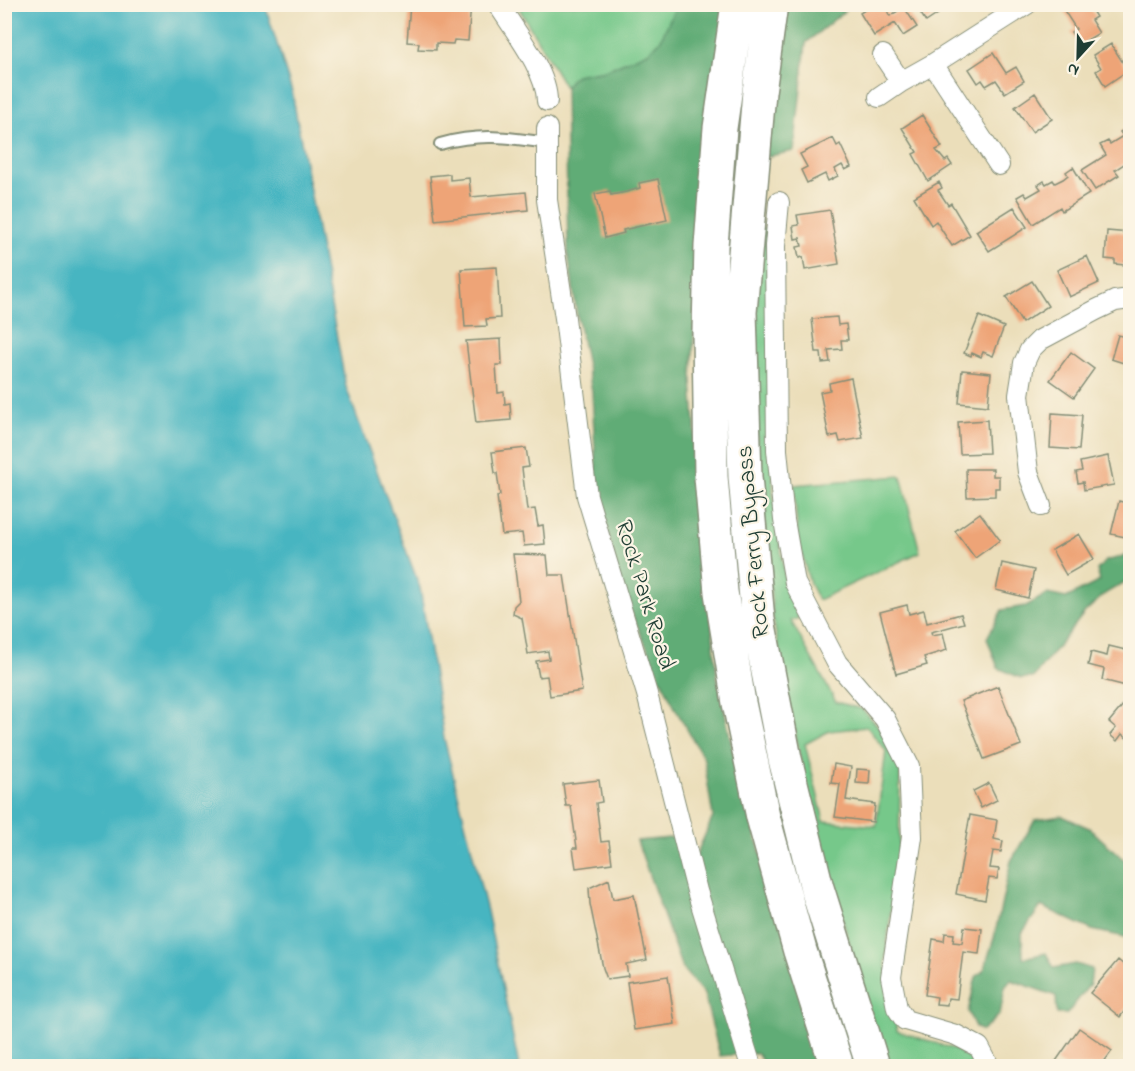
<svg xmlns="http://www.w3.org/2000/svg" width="1135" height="1071" font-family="'Indie Flower',sans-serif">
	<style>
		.green { fill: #76c88a; stroke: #4a825f; stroke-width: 1.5; fill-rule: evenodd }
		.forest { fill: #60ac76; stroke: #407455; stroke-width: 1.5 }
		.water { fill: #47b5c1; stroke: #33797a; stroke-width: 1.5 }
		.building { fill: #eea477 }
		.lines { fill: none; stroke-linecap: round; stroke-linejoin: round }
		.lane-casing { stroke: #858e77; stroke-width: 14 }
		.street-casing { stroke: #858e77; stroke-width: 22 }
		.highway-casing { stroke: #858e77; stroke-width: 36 }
		.lane { stroke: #fff; stroke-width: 10 }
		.street { stroke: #fff; stroke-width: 20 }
		.highway { stroke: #fff; stroke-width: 33 }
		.labels { text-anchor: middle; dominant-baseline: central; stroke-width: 4.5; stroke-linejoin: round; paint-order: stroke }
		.street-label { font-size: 24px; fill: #1f3d34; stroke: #fcf5e5 }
	</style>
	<rect width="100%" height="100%" fill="#fcf5e5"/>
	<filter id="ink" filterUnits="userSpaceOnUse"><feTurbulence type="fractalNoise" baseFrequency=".0167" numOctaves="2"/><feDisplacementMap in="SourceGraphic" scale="12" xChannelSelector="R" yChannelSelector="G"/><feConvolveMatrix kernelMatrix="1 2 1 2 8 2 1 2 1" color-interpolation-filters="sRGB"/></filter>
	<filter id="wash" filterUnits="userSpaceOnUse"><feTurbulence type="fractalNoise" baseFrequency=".008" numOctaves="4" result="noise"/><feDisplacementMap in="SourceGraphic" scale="24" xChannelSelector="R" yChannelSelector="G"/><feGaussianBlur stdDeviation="1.35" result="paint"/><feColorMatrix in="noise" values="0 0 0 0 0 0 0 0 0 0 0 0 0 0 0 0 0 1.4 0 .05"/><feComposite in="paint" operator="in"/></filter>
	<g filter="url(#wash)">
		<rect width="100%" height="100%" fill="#ebdeba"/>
		<!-- green -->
		<path class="green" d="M517,5H677L660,41L648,52L606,70L576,75L570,80L565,87Z
			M757,225L767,230L773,493L786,587L799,618L791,621L836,702L862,709L879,727L900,763L899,856L894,881L885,962L897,1031L957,1050L979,1066H885L809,803L773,619L757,441ZM867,727L886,751L876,826L824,821L805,744L829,731Z
			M901,476L920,552L818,600L810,584L798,540L794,485Z"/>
		<!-- forest -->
		<path class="forest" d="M677,5H728L698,233L692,380L702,527L717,675L740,784L824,1066H765L757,1053L720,1056L704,994L682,968L637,841L681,837L696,855L713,817L704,759L676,710L659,675L619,585L596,472L592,391L577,315L568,253L565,87L570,80L576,75L606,70L648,52L660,41Z
			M788,5H845L848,8L806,43L794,151L765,157L777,48Z
			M1130,552V579L1106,593L1085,612L1033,678H1021L998,668L987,638L1002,610L1026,606L1047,594L1066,598L1100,581L1097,570L1106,561L1125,556Z
			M1062,816L1089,828L1130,865V938L1092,930L1041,906L1022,933L1023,958L1046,953L1054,968L1076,964L1092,969L1090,984L1067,1014H1057L1056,996L1011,980L1005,987L1000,1014L982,1031L975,1027L968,1012L976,977L984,970L994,938L1011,861L1035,820Z"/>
		<!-- water -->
		<path class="water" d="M5,4L265,5L292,92L346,387L420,588L444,738L487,911L519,1066H5Z"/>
		<g id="blocks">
			<!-- building -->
			<path class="building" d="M410,4L433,6V4H471L468,41L454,40L453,44L436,43V50L418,49L419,43L407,42Z
				M874,4H883L890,16L904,7L917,27L903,36L895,23L874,36L860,13Z
				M915,4H953L926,22Z
				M1069,4H1094L1095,7L1091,9L1096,17L1091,20L1099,33L1079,45L1071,32L1076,29L1063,9Z
				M1111,44L1125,66L1129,63L1130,69L1105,86L1096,71L1101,68L1093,55Z
				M993,53L1006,73L1016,67L1024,81L1005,93L996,80L986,86L982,80L978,83L969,69Z
				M1035,93L1052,119L1032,132L1015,107Z
				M922,115L942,147L936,150L945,161L948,159L952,165L928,181L913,154L917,152L902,128Z
				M1128,127L1130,132V160L1115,170L1119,175L1095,190L1082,170L1106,155L1100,145L1108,141L1110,144L1123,136L1120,132Z
				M833,138L837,146L840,144L851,167L845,170L842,165L835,169L838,176L828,181L825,174L807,183L801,170L807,167L800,154Z
				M1073,167L1089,194L1062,211L1060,207L1033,224L1017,197L1024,193L1027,197L1041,189L1038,185L1044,181L1046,184L1053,180L1055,183L1063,179L1068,175L1066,172Z
				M450,174V180L469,178L471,197L526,192L528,210L435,220L430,176Z
				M658,179L667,220L623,230L624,233L605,238L595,194L610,191L611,195L626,192L640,188L639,183Z
				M939,182L942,188L938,190L948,205L951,203L970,235L952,246L936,221L931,225L914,197Z
				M1014,207L1027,227L989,251L976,231Z
				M830,210L839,264L805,270L803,257L799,258L797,247L802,246L800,238L795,239L793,226L799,225L797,215Z
				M1107,231L1130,233V261H1125V265L1115,264V260L1105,259Z
				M1087,256L1099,283L1069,297L1057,270Z
				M497,267L500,318L486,319L487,326L465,327L461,269Z
				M1032,281L1048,306L1022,323L1006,297Z
				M979,316L1004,327L993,356L983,352L981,357L972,353L971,356L964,353Z
				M837,317L838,325L846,324L848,340H841L842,349L828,350L830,362L822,363L821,352H816L812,319Z
				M1118,335L1130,338V365L1111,359Z
				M501,339L502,365H496L498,393L504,392L505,404L510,403L511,420L476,423L466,341Z
				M1071,352L1094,369L1074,397L1050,380Z
				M962,370L991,373L988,406L959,403Z
				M851,378L863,438L840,442L838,435L829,437L820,392L830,390L829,383Z
				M1052,413L1082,415L1079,450L1050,448Z
				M987,420L989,453L960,454L958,422Z
				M526,448L529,467L522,468L527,510L535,509L538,526L543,525L545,544L524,546L522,533L502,535L497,496L500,495L497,473H495L492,452Z
				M1108,456L1114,485L1084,490L1083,482L1078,483L1076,472L1082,471L1080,462Z
				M966,469H993V476H999V488H995V496L967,497Z
				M1119,501L1130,504V538L1111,534Z
				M980,513L1000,540L975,558L955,531Z
				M1079,534L1094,559L1066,575L1052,550Z
				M513,554L547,555L549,575H564L582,691L550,696L547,676L539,677L536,661L549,659L548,651L528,654L522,618L513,614L514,606L519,601Z
				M1002,563L1034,570L1028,598L996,590Z
				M907,605L909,614L924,610L927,623L961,614L964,623L931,632L932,635L943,633L947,650L924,657L927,665L896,674L880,612Z
				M1109,646L1130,651V687L1102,680L1104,669L1088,665L1091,652L1107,656Z
				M998,686L1021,745L984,759L961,701Z
				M1128,699L1130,701V741L1122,734L1117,741L1110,735L1116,728L1109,722Z
				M834,764L851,767L846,800L875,804L873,822L835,817L840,784L831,783Z
				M857,769L870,770L869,784L856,783Z
				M599,780L602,802L596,803L601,842L609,841L612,863L576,868L573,848H577L571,806H566L563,784Z
				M989,783L997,800L981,808L973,791Z
				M970,815L997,820L994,839L1003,841L1001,852L993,851L990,868L999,869L997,879L989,878L985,900L956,894Z
				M609,879L613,899L634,895L647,960L626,964L628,976L607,979L603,968L590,904L589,888Z
				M964,927L982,929L979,954L963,952L957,999L948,998L947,1005L936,1004L937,997L925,995L933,939L944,941L945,933L954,934L953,942L962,943Z
				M1118,960L1130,970V1004L1120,1017L1090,993Z
				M668,976L675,1024L634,1030L627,982Z
				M1079,1028L1112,1051L1101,1066H1064L1056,1061Z"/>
		</g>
	</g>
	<g filter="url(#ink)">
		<use href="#blocks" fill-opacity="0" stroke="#858e77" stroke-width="1.5"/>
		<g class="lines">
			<defs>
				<path id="lane" d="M440,144C479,133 508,137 547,143"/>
				<path id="street" d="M498,4C514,30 547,71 547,101
					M933,64L1027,4
					M901,82L933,64L999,165
					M879,97L901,82L883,55
					M547,128V200L565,318L587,496L647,694L697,891L751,1066
					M779,202L775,246L777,450L784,520L795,583L837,663L885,719L909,766L912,837L891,977L897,1008L905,1020L956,1035L979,1047L989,1066
					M1041,506L1028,472L1019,395L1024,363L1030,350L1040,340L1096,310L1115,301L1130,299"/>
				<path id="highway" d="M738,4L720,128L711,246L709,331L711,477L721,592L739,703L763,817L800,951L837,1066
					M771,4L759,92L740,312L745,477L758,620L785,759L817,888L873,1066"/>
			</defs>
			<!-- lane casing -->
			<use href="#lane" class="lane-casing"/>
			<!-- street casing -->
			<use href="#street" class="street-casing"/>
			<!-- highway casing -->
			<use href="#highway" class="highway-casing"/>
			<!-- lane -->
			<use href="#lane" class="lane"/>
			<!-- street -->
			<use href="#street" class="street"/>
			<!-- highway -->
			<use href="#highway" class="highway"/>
		</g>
	</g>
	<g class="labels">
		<!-- street labels -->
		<g class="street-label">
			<text transform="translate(754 542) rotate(-95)">Rock Ferry Bypass</text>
			<text transform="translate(644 595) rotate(73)">Rock Park Road</text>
		</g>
	</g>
	<!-- margin -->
	<rect width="1135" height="1071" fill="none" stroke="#fcf5e5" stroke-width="24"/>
	<!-- north arrow -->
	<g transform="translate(1078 57) rotate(202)" stroke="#fcf5e5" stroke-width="4.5" paint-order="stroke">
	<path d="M0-4.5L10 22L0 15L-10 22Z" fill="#1f3d34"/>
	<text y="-9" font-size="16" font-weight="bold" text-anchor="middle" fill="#1f3d34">N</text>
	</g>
</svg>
